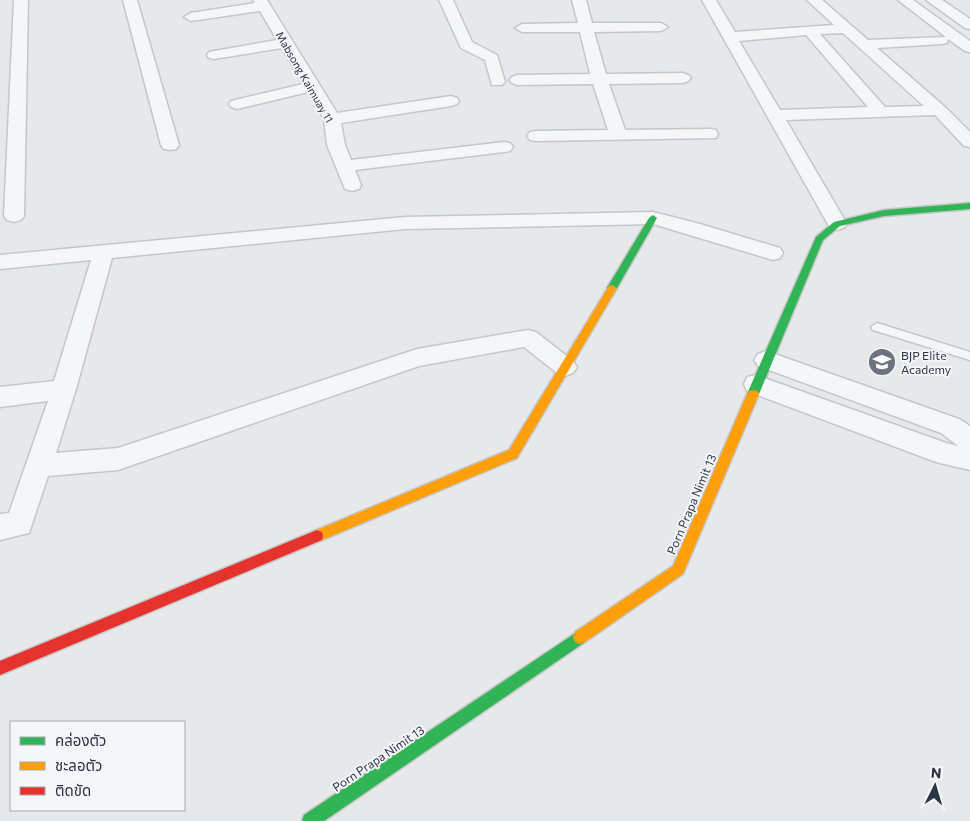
<svg xmlns="http://www.w3.org/2000/svg" width="970" height="821" font-family="Commissioner,'Noto Sans Thai',sans-serif">
	<style>
		.lines { fill: none; stroke-linecap: round; stroke-linejoin: round }
		.lane-casing { stroke: #c4c6c8; stroke-width: 3 }
		.street-casing { stroke: #c4c6c8; stroke-width: 3 }
		.fast-casing { stroke: #c4c6c8; stroke-width: 3 }
		.slow-casing { stroke: #c4c6c8; stroke-width: 3 }
		.jam-casing { stroke: #c4c6c8; stroke-width: 3 }
		.lane { fill: #f5f6f7; fill-rule: evenodd }
		.street { fill: #f5f6f7; fill-rule: evenodd }
		.fast { fill: #30b455; fill-rule: evenodd }
		.slow { fill: #ff9f0a; fill-rule: evenodd }
		.jam { fill: #e5322d; fill-rule: evenodd }
		.labels { text-anchor: middle; dominant-baseline: central; stroke-width: 4; stroke-linejoin: round; paint-order: stroke }
		.far-street-label { font-size: 11px; fill: #2b3445; stroke: #f4f6f9 }
		.poi-label { font-size: 12px; fill: #2b3445; stroke: #f4f6f9; text-anchor: start }
		.street-label { font-size: 12px; fill: #2b3445; stroke: #f4f6f9 }
	</style>
	<rect width="100%" height="100%" fill="#e6e8ea"/>
	<g class="lines">
		<defs>
			<path id="lane" d="M877,323L970,352V360L873,330L871,327Z"/>
			<path id="street" d="M14,0H28L24,216L21,220L14,222L7,220L4,216Z
				M123,0H137L179,145L176,149L170,150L164,149L161,145Z
				M253,0H267L337,113L451,96L457,98L459,101L457,104L451,106L341,123L345,145L351,160L504,142L510,143L513,147L510,151L504,152L355,170L361,185L359,189L352,191L345,189L327,145L324,119L308,92L237,109L231,107L229,104L231,101L303,84L282,48L214,59L209,58L207,55L209,52L214,51L277,40L260,11L191,21L184,17L191,13L255,3Z
				M439,0H453L472,42L497,55L505,82L502,85H492L485,60L461,48Z
				M572,0H586L592,23H661L668,27L661,31L594,32L606,74L683,73L688,75L691,78L688,81L683,83L609,84L625,130L710,129L716,130L718,134L716,138L536,141L530,140L527,136L530,132L536,131L608,130L593,84L517,85L512,83L509,80L512,77L517,75L590,74L580,32H522L515,28L522,24L578,23Z
				M702,0H716L735,32L834,25L807,0H822L868,40L946,37L898,0H913L970,41V52L965,51L948,39L947,43L942,44L877,48L945,107L970,132V147L964,146L935,115L786,120L847,224L844,228L837,230L830,228ZM843,33L924,106L885,107L820,34ZM806,35L868,107L780,110L739,41Z
				M926,0H942L970,19V29L965,28Z
				M653,212L700,224L780,248L783,253L780,258L773,260L653,224L405,229L112,258L76,389L56,453L118,448L417,349L528,330L536,332L573,361L577,367L573,373L565,376L557,373L524,347L419,366L118,470L48,476L29,533L0,540V514L9,513L48,401L0,407V387L54,381L91,260L0,269V255L405,217Z
				M766,351L959,419L970,426V470L936,462L747,391L744,384L747,377L756,375L946,443L958,446L941,433L758,366L754,360L758,354Z"/>
			<path id="fast" d="M970,203V209L884,216L840,226L823,240L759,394L757,397H749L747,394L816,237L834,222L884,210Z
				M653,215L657,218L617,288L612,291L609,290L607,288L649,218Z
				M580,630L585,632L587,637L585,642L324,821H302L304,815Z"/>
			<path id="slow" d="M612,285L617,288L517,458L322,540L317,542L312,540L311,536L312,532L509,450L609,286Z
				M753,390L757,391L759,394L683,574L585,642L580,644L575,642L573,637L575,632L673,566L747,394L749,391Z"/>
			<path id="jam" d="M317,530L322,532L323,536L322,540L0,675V661Z"/>
		</defs>
		<!-- lane casing -->
		<use href="#lane" class="lane-casing"/>
		<!-- street casing -->
		<use href="#street" class="street-casing"/>
		<!-- fast casing -->
		<use href="#fast" class="fast-casing"/>
		<!-- slow casing -->
		<use href="#slow" class="slow-casing"/>
		<!-- jam casing -->
		<use href="#jam" class="jam-casing"/>
		<!-- lane -->
		<use href="#lane" class="lane"/>
		<!-- street -->
		<use href="#street" class="street"/>
		<!-- fast -->
		<use href="#fast" class="fast"/>
		<!-- slow -->
		<use href="#slow" class="slow"/>
		<!-- jam -->
		<use href="#jam" class="jam"/>
	</g>
	<!-- icons -->
	<defs>
		<symbol id="school-disc" viewBox="-11 -11 22 22"><circle r="9.5" fill="#6c737f" stroke="#f4f6f9"/><path d="M0-5L7-2L0 1L-7-2ZM-4 1L0 2.5L4 1V4Q0 6-4 4Z" fill="#fff"/></symbol>
	</defs>
	<g fill-rule="evenodd">
		<use href="#school-disc" x="866" y="346" width="32" height="32"/>
	</g>
	<g class="labels">
		<!-- far-street labels -->
		<g class="far-street-label">
			<text transform="translate(305 77) rotate(60)">Mabsong Kaimuay 11</text>
		</g>
		<!-- poi labels -->
		<g class="poi-label">
			<text x="901" y="355">BJP Elite<tspan x="901" dy="14">Academy</tspan></text>
		</g>
		<!-- street labels -->
		<g class="street-label">
			<text transform="translate(691 504) rotate(-67)">Porn Prapa Nimit 13</text>
			<text transform="translate(378 758) rotate(-34)">Porn Prapa Nimit 13</text>
		</g>
	</g>
	<!-- legend -->
	<rect x="10" y="721" width="175" height="90" fill="#f4f6f9" stroke="#a4a8b1"/>
	<rect x="20" y="737" width="25" height="8" fill="#30b455" stroke="#a4a8b1"/>
	<text x="55" y="746" font-size="15" fill="#2b3445">คล่องตัว</text>
	<rect x="20" y="762" width="25" height="8" fill="#ff9f0a" stroke="#a4a8b1"/>
	<text x="55" y="771" font-size="15" fill="#2b3445">ชะลอตัว</text>
	<rect x="20" y="787" width="25" height="8" fill="#e5322d" stroke="#a4a8b1"/>
	<text x="55" y="796" font-size="15" fill="#2b3445">ติดขัด</text>
	<!-- north arrow -->
	<g transform="translate(935 786) rotate(5)" stroke="#f4f6f9" stroke-width="4" paint-order="stroke">
	<path d="M0-4L9 19L0 12L-9 19Z" fill="#2b3445"/>
	<text y="-8" font-size="14" font-weight="bold" text-anchor="middle" fill="#2b3445">N</text>
	</g>
</svg>
